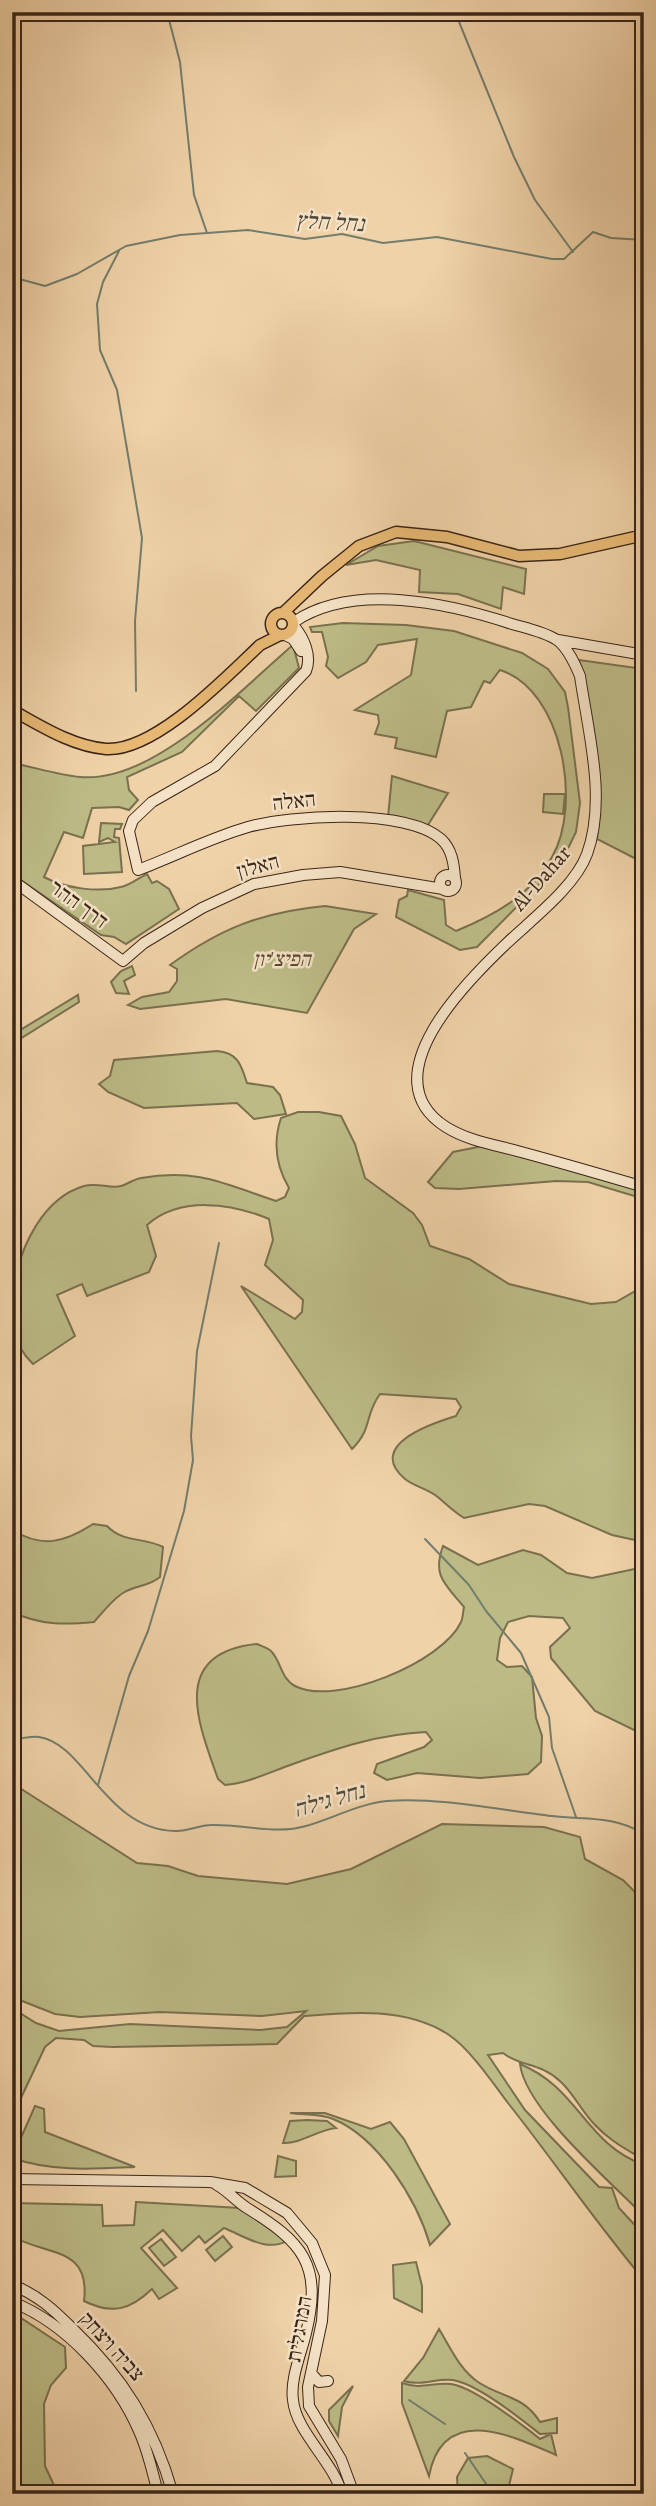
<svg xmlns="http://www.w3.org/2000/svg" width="656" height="2506" font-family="Alegreya,'Frank Ruhl Libre',serif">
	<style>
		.green { fill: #bcbb86; stroke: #7a704f; stroke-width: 2 }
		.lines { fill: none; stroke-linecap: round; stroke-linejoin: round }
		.stream { stroke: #737d6d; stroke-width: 2 }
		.secondary-casing { stroke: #392518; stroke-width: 12 }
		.primary-casing { stroke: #392518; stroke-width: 13 }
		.secondary { stroke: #f5e2c6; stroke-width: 10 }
		.primary { stroke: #e8b974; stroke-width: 10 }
		.labels { text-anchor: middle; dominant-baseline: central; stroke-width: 5; stroke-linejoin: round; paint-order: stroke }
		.street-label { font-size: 21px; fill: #392518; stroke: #f5e2c6 }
		.park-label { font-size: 21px; font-style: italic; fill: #5a4a34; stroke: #f5e2c6 }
		.water-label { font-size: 23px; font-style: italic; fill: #514a3c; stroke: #f5e2c6 }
	</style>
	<rect width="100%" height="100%" fill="#f0d2a8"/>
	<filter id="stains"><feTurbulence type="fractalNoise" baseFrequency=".00286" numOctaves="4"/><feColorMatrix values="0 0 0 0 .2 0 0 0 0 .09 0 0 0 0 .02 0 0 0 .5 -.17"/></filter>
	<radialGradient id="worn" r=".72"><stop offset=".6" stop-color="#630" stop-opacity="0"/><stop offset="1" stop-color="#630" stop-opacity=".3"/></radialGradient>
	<!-- green -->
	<path class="green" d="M414,541L526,569L524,594L503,587L501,609L458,594L419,592L420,570L376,560L346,565L378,546Z
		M343,623L406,625L454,631L522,653L548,669L565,692L568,707L580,803L576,832L562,861L477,947L460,950L396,917L399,900L407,896L408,890L444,900L446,925L456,931C495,915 531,895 552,857C582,805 563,690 500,670L490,683L484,681L471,707L447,711L436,757L395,748L397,738L375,734L379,723L378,715L355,710L411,675L417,639L378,645L366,662L338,678L326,666L328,657L322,632H312L310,627Z
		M293,645L299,668L256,711L239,696L182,752L127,777L129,790L138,800L129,810L119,807L92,808L83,838L64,832L44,877C64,888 98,893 121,887C131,885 138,878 147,874L152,883L157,881L169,889L179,909L126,944L114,937L101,935L12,874V763C34,767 58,775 80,777C153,784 240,690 293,645Z
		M579,660L644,669V863L597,839C605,780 589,719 579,660Z
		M392,776L448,793L426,828L388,817Z
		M544,794H565L563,814L543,812Z
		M101,823L122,824L120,829H115L114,837L119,838L122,872L84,874L83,846L115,842L108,838L99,842Z
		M325,906L376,914L354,929L307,1013L226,999L140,1009L128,1005L142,997L169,992L177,981V969L170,965C221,928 262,912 325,906Z
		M132,966L135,975L124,981L129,994L116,993L111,982L121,971Z
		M78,995L79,1002L12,1044V1035Z
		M217,1051C238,1053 241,1064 247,1083L273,1087L280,1095L286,1114L254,1119L237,1103L144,1108L108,1092L99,1084L110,1076L114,1060Z
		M298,1112H319L341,1116L355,1144L365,1178L413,1213L422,1225L430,1246L469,1259L509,1284L591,1304L616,1302L644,1286V1542L612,1535L545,1506L529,1504L464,1518C454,1512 447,1505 439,1498C429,1489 415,1487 405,1479C365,1445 433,1423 456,1416L461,1407L456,1399L380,1394C364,1416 373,1428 352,1449L241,1286L295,1319L302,1312L303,1300L265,1265L273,1240L269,1219C231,1203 180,1196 147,1225L156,1256L149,1272L87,1296L82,1284L57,1295L75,1336L33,1364C10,1342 10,1316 14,1286C20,1247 43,1198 84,1186C97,1182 110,1189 121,1186C128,1184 134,1179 141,1178C197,1168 225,1184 276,1201L285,1197L289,1188C276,1166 273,1142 281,1118Z
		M488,1145L644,1189V1199L588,1182L556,1181L459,1189L435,1188L428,1182L453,1152Z
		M93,1524L107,1526C123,1543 144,1537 163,1547L160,1577C148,1587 136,1585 123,1593C113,1599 103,1612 94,1622C64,1625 40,1625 12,1612V1530C42,1548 64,1543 93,1524Z
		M443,1546L478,1565L523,1550L541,1555L567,1573L592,1578L644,1567V1735L595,1711L551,1658L550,1647L570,1628L563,1618L529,1616L508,1622L500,1638L497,1660L507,1667L522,1666L532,1677L536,1718L542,1736L541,1762L528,1774L480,1778L417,1773L387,1780L374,1773L377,1764L424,1747L432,1740L426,1732C380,1734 337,1748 293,1764C270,1772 249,1783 225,1785L218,1779C198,1723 169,1653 257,1644C261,1646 268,1648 271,1651C281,1661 281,1679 295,1686C335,1707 443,1662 461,1622C463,1618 463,1611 464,1607C445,1584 432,1576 443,1546Z
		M12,1783L137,1863L168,1866L198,1876L287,1884L351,1869L442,1824L544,1827L580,1837L585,1859L623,1880L644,1901V2160C626,2149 610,2141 595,2125C582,2112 574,2094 561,2082C540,2062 520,2067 503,2053L488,2055L525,2110L599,2187L612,2188L619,2208L644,2235V2280C596,2223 554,2161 508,2103C493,2083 470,2049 449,2035C407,2007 351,2012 304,2016L277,2044L112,2047L93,2046L84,2040L56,2038L45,2047L12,2117V2008L36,2023L59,2031L130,2024L260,2030L287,2027L306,2011L262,2016L160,2012L80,2017L55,2014L12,1997Z
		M520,2064C579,2088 585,2144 644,2165V2216C611,2182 525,2109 520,2064Z
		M35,2106L44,2109L45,2132L135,2167C93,2169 53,2172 12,2158Z
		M290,2113H325L371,2129L390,2122L404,2139L450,2224L430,2245C417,2200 378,2137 333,2119C321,2114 304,2115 290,2113Z
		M307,2120L327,2121L336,2128C317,2130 301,2144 283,2143L290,2121Z
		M278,2156L296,2161V2176L275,2177Z
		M136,2202L240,2208L289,2240C267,2253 246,2237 224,2228L205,2243L199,2236L182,2251L163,2230L141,2248L177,2288L159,2299L152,2289C130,2310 112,2315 84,2301C91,2245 44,2256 12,2236V2203L102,2205L103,2226L134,2225Z
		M223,2236L232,2247L215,2261L206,2250Z
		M161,2239L176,2257L164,2266L149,2248Z
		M416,2262L422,2286V2312L394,2298L393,2265Z
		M12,2312L65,2347L66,2368L51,2385L44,2404L45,2466L58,2494H12Z
		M439,2329C450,2347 460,2370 478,2382C502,2398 523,2395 540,2422L557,2418V2433L540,2434C521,2419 481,2387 457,2381C441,2376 422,2387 404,2381L423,2358Z
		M402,2383C422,2390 432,2382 451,2384C474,2387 521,2424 540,2439L551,2434L556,2455C511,2435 443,2403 429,2476L402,2403Z
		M353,2386L342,2407L338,2436L329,2421V2410Z
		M487,2456L513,2469L507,2494H458L457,2477L468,2458Z"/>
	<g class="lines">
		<!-- stream -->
		<path class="stream" d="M167,12L180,62L194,195L207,233
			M455,12L514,157L535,200L573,252
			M119,251L103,282L97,304L100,350L117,390L142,538L135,621L136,691
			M12,277L45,286L77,274L126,246L180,235L248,230L305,239L342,234L383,243L437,237L552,259H564L593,232L611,238L644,240
			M425,1539L469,1585L486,1611L521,1653L549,1717L552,1748L576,1817
			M12,1739C21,1739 31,1736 39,1737C84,1743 106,1830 175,1831C187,1832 199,1825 211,1825C243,1824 275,1835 306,1826C334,1818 358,1804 387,1801C439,1797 500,1810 552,1816C585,1820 614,1815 644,1834
			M98,1785L129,1676L148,1631L184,1511L193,1460L191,1436L197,1351L219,1243
			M409,2400L445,2424
			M465,2453L493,2494"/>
		<defs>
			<path id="secondary" d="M294,622C353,582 448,603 512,624C526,628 545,632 557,640C568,648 575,664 580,676C588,732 607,799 587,854C575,887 531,920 506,944C466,982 369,1078 446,1127C468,1141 496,1145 521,1152C562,1163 603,1175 644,1187
				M294,626C304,638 312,656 306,671L215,766L152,802L133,820L129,831L138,870C175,856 210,838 248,827C291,815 406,808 441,839C452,849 454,864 455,878
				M285,635L293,639L301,651
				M558,640L644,655
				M440 883a8 8 0 1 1 16 0a8 8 0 1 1-16 0Z
				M12,880L123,961L144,943L202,908L254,884L303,875L340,872L443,889
				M12,2179L210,2182L245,2188L287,2213L312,2243L325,2275L322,2321L308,2387L309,2406L341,2459L354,2494
				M217,2185C228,2191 236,2201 247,2208C302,2242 323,2264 306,2333C301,2354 290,2379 293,2400C296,2432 333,2461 342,2494
				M12,2285C37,2294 55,2311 73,2329C123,2377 154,2427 173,2494
				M12,2302C66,2323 116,2378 139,2431C148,2451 153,2473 158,2494
				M311,2373L319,2382L328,2381"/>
			<path id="primary" d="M271 624a11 11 0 1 1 22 0a11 11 0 1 1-22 0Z
				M283,613L322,576L359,546L396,532L447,537L519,556L560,554L644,535
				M12,710C41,726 72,746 106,749C155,752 226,677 260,645L280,635"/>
		</defs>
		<!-- secondary casing -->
		<use href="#secondary" class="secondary-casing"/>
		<!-- primary casing -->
		<use href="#primary" class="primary-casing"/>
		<!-- secondary -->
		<use href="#secondary" class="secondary"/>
		<!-- primary -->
		<use href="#primary" class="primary"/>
	</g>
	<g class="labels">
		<!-- street labels -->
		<g class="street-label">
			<text transform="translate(294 801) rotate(-6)">האלה</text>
			<text transform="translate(258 866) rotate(-15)">האלון</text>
			<text transform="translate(541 878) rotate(-49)">Al-Dahar</text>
			<text transform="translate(79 904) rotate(36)">דרך ההר</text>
			<text transform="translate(299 2329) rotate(-80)">המרגלית</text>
			<text transform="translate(112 2346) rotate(48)">צביה ויצחק</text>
		</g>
		<!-- park labels -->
		<g class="park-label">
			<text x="282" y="959">הפיצ'יון</text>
		</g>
		<!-- water labels -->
		<g class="water-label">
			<text transform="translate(330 222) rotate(3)">נחל חלץ</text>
			<text transform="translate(329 1800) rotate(-16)">נחל גילה</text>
		</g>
	</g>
	<!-- margin -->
	<rect width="656" height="2506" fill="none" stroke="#f0d2a8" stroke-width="42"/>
	<rect x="14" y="14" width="628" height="2478" fill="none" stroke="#392518" stroke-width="3.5"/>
	<rect x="21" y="21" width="614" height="2464" fill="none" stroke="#392518" stroke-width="2"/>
	<rect width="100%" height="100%" filter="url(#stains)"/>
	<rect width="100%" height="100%" fill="url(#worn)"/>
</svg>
